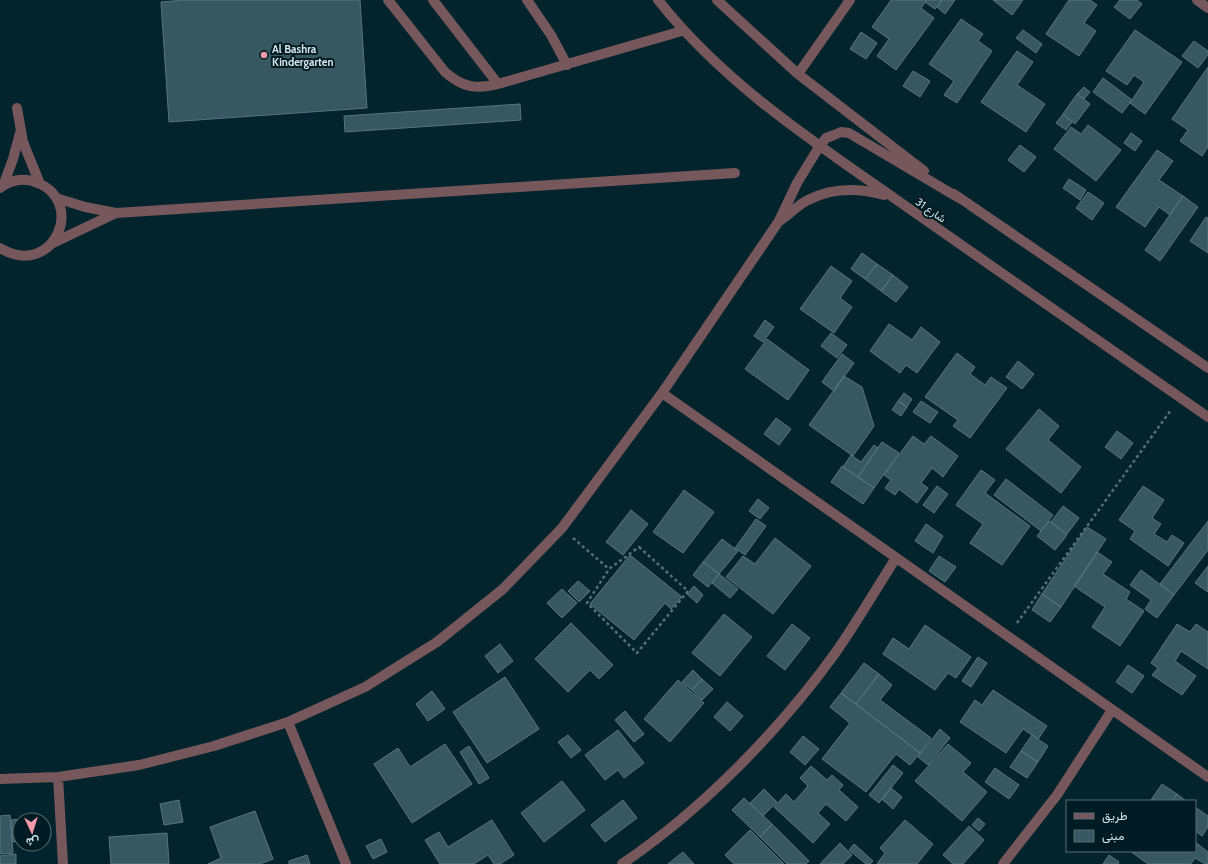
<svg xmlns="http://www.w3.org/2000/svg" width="1208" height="864" font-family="Cabin,Vazirmatn,sans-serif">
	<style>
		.building { fill: #385861; stroke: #55757f }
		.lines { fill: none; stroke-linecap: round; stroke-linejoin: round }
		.path { stroke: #567078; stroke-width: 2.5; stroke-dasharray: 3 3; stroke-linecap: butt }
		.minor { stroke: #76585c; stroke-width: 10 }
		.poi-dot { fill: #f39aa8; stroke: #001b23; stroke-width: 1.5 }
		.labels { text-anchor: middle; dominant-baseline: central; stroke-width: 4; stroke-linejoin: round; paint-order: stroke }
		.poi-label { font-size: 11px; font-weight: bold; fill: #d5e7ed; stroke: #001b23; text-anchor: start }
		.street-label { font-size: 11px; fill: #d5e7ed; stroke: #001b23 }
	</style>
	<rect width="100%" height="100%" fill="#04242d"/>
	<!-- building -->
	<path class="building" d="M184,0H360L367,108L169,122L161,2Z
		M891,0H927L921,8L934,18L896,70L877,56L889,39L872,27Z
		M927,0H942L935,9L925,2Z
		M942,0H955L945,14L937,7Z
		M993,0H1023L1012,15Z
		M1069,0H1090L1097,5L1084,23L1096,31L1079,56L1046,34Z
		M1120,0H1137L1142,4L1130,19L1114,7Z
		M961,19L983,34L978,41L992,51L957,103L944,95L954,81L929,64Z
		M1023,30L1042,44L1036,53L1016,38Z
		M1135,30L1182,62L1145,114L1130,103L1144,82L1134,75L1127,85L1106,71Z
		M861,32L877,43L866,59L850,49Z
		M1194,41L1208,51V55L1198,68L1182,56Z
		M1017,51L1033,62L1017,85L1045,104L1026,132L981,102Z
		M1208,67V147L1202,156L1180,141L1188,130L1172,119Z
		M913,71L930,81L920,97L903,86Z
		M1103,78L1132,100L1122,113L1093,92Z
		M1084,87L1090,92L1084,99L1077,94Z
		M1077,94L1090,104L1075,124L1063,114Z
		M520,104L521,120L345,132L344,116Z
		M1063,114L1072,122L1066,130L1056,123Z
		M1088,125L1121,150L1096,181L1054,149L1071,127L1081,134Z
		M1131,133L1142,141L1135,151L1124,143Z
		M1020,145L1036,157L1024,172L1008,160Z
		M1157,150L1173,161L1159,180L1183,196L1170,215L1159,207L1145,227L1116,207Z
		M1069,179L1086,190L1080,200L1063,188Z
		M1088,192L1104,203L1092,220L1076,208Z
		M1183,196L1198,207L1160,261L1145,250Z
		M1206,217L1208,218V253L1190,241Z
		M862,253L877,264L865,279L851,269Z
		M877,264L893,275L881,291L865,279Z
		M831,266L852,281L840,298L852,307L834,333L800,309Z
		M893,275L908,287L896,302L881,291Z
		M765,320L774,327L763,342L754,336Z
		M889,324L912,340L921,327L940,342L917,373L906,365L900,373L870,351Z
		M831,333L847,345L837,358L821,346Z
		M767,339L809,370L788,400L745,369Z
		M957,353L975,367L970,374L985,385L991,377L1007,388L970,438L953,426L958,420L925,397Z
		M842,354L854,363L834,391L822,382Z
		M1018,361L1034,374L1022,389L1006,377Z
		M844,376L862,387L874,426L853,456L809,425Z
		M904,393L912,399L907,407L898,401Z
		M898,401L907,407L901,416L892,410Z
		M921,401L938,412L930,423L913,412Z
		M1039,409L1059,426L1048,440L1081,467L1061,493L1006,449Z
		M776,418L791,429L779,445L764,434Z
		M1117,431L1133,443L1121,459L1105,447Z
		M913,436L924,444L931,436L958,456L943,477L932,468L921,483L928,488L917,503L899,489L895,495L885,488L891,480L884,475Z
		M882,442L899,453L874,488L858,477Z
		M874,445L878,448L858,477L843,467L851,455L861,462Z
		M842,466L874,488L863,504L831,482Z
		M981,470L995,480L985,493L1030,526L1002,565L970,543L983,524L956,505Z
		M1006,479L1053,515L1041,531L994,495Z
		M937,486L948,494L934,513L923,505Z
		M1143,486L1164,500L1152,518L1161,524L1154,534L1167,542L1172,535L1184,543L1168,566L1130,539L1135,531L1119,520Z
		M684,490L714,512L683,553L653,532Z
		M758,499L769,508L760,519L749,511Z
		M1063,506L1079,518L1067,534L1051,522Z
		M631,510L648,524L623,555L606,542Z
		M756,519L766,526L745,555L735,548Z
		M1049,521L1067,535L1055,550L1037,536Z
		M1208,521V550L1174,595L1160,584Z
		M926,524L943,536L933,553L915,541Z
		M1087,527L1106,539L1061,607L1042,594Z
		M775,538L811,566L773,614L726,577L743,556L755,564Z
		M722,539L738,551L719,574L703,562Z
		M1097,552L1112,562L1103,574L1130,592L1126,599L1144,611L1120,646L1092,627L1105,607L1074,586Z
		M630,555L682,597L671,609L665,603L634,640L590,604Z
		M939,556L956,567L945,582L929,571Z
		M703,562L719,574L708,587L693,575Z
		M1208,566V592L1195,583Z
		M1141,570L1174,595L1157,618L1145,609L1151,600L1130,585Z
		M719,574L738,589L730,598L712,583Z
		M578,581L590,591L579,602L568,591Z
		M694,586L703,595L697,603L687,594Z
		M562,589L577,603L562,618L547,603Z
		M1042,594L1061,607L1050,622L1032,610Z
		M724,614L752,637L720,676L692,653Z
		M571,623L613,665L599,679L590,670L568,692L535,659Z
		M792,624L810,638L785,670L767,656Z
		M1177,624L1190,632L1196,624L1208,632V669L1181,651L1175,661L1196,676L1182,695L1152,675L1158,668L1151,663Z
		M925,625L971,657L956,678L948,673L935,690L883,654L893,638L909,649Z
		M500,644L513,661L498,673L485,656Z
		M978,657L987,663L971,687L962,681Z
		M864,663L879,674L856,704L841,693Z
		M1128,665L1144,676L1132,693L1116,682Z
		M693,670L702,679L692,690L682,682Z
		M879,674L892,685L880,700L931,738L920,753L856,704Z
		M505,677L539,729L487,763L453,712Z
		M702,679L713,689L702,700L692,690Z
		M678,680L704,703L670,742L644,719Z
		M993,690L1047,726L1038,739L1023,729L1006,753L960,722L975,700L982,705Z
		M432,691L445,709L428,721L416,704Z
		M841,693L920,753L910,765L896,754L866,792L822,759L850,723L830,707Z
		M727,702L743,716L730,731L714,717Z
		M625,711L644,734L634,742L615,720Z
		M940,729L950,738L928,765L918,757Z
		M618,730L644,763L624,778L618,770L605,780L585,755Z
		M568,735L581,750L571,758L558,742Z
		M1032,735L1048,746L1038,762L1021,751Z
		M803,736L819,749L805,765L790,752Z
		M445,744L472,784L412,823L374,764L398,748L410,767Z
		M948,744L971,763L963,772L987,792L962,821L915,781Z
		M469,746L489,778L479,784L460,752Z
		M1021,751L1038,762L1027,778L1010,767Z
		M893,765L903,773L879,803L869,795Z
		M811,766L827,780L832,775L843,785L839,790L858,807L846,821L826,804L818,813L830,824L813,843L774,807L786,794L794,802L808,786L800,778Z
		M995,768L1019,785L1009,799L985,782Z
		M562,781L585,810L544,842L521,813Z
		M1162,784L1177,794L1172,801L1151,800Z
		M891,788L902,797L893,809L882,799Z
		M764,789L777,802L763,816L750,803Z
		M1177,794L1186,801H1172Z
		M744,798L772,824L760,837L732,810Z
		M179,800L183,822L164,825L160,804Z
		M623,800L637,818L605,842L591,825Z
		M1195,807L1208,816V827L1202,836L1195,831Z
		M255,811L273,859L260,864H208L221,858L210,827Z
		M10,815L13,853L0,854V816Z
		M31,818V820H20V841L12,842L11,820Z
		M978,818L985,824L979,831L972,825Z
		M492,820L514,855L500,864H494L488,855L474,864H440L425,840L439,832L448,847Z
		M905,820L933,844L917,864H877L885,853L880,848Z
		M772,824L809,861L806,864H787L760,837Z
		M969,826L984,840L963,864H953L943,855Z
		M750,830L784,864H734L725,855Z
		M167,833L169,864H111L109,837Z
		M381,839L387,852L373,859L366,846Z
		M1195,842L1208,852V864H1205L1195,858L1191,864H1148L1130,851H1195Z
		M840,843L852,855L843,864H820Z
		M854,844L873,861L870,864H866L849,850Z
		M683,852L694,864H668Z
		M16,854V864H0V856Z
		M307,855L310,864H289V861Z
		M1109,855L1119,862L1118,864H1103Z"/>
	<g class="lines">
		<!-- path -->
		<path class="path" d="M573,538L609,569
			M639,547L688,591L637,653L587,603L609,569Z
			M1017,623L1171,410"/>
		<!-- minor -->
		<path class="minor" d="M388,0L445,72C462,87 476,90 498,84L682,31
			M433,0L498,84
			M527,0L551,35L567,65
			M658,0C723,82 809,139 894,198C999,271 1103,344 1208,417
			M717,0L798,74L924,171
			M1197,0L1208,8
			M798,74L850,0
			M17,108L23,142L40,184
			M3,186L13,159L20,133
			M0,188C8,181 21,178 32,181C89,197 55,281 0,248
			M954,194L1208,368
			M56,198L85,207L116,213L735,173
			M781,220C790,214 799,204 808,200C832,188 859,188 884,195
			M53,243L116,213
			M662,393L1208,777
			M288,722L346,864
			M58,777L63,864
			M0,779L58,777L139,765L214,746L288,722L365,687L437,642L503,589L562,528L662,393L779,221L797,183L819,147L826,138L834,135L841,132L849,133L959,198
			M622,864C703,809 779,731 836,652C857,622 876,589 896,558
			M1003,864L1057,795L1112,710"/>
	</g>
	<!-- markers -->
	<circle class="poi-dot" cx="264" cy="55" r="4"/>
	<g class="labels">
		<!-- poi labels -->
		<g class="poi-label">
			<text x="272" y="49">Al Bashra<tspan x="272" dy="13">Kindergarten</tspan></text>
		</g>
		<!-- street labels -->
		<g class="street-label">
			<text transform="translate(931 210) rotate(35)">شارع 31</text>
		</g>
	</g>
	<!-- legend -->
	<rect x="1066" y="800" width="130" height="52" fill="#001b23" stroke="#556d74"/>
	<rect x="1074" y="813" width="20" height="6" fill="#76585c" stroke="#556d74"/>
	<text x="1102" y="820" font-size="12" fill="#d5e7ed">طريق</text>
	<rect x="1074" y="830" width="20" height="12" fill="#385861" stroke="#556d74"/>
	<text x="1102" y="840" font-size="12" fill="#d5e7ed">مبنى</text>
	<!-- north arrow -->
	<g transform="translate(32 832) rotate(176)"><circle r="19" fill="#001b23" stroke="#556d74"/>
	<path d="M0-3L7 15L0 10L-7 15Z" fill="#f39aa8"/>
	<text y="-6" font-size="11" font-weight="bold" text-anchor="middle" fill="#d5e7ed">ش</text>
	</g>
</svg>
